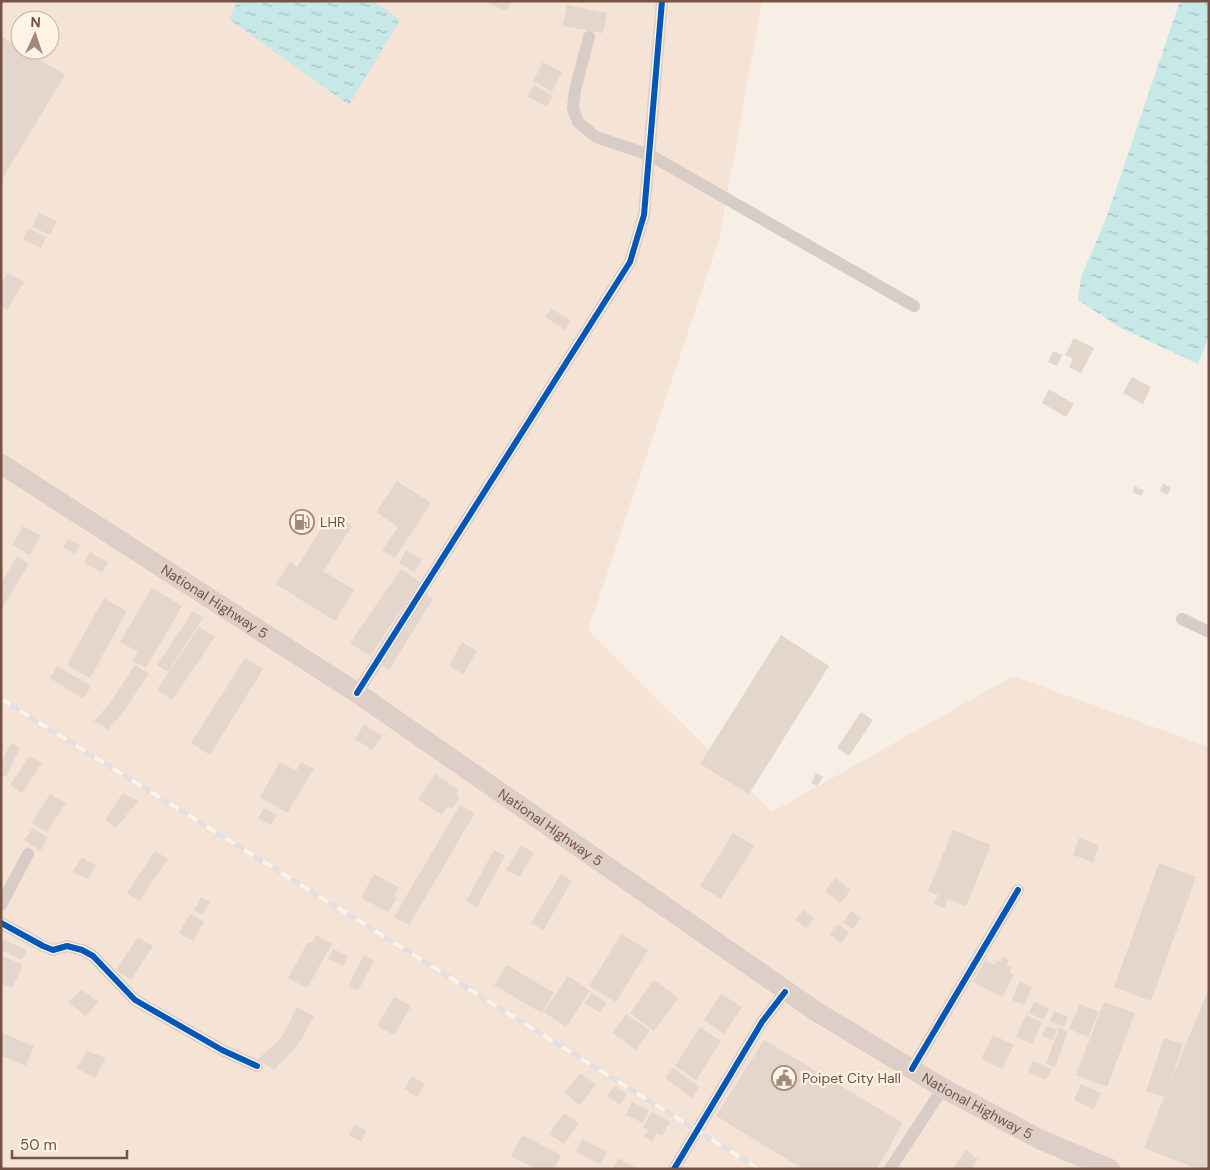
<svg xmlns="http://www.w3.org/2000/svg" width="1210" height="1170" font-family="'DM Sans',sans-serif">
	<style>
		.residential { fill: #f5e4d6; fill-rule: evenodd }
		.water { fill: url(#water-ripples) }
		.building { fill: #e3d6cc }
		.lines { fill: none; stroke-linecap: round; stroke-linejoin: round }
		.minor { stroke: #d8ccc7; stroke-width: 12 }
		.trunk { stroke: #ddcec7; stroke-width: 20 }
		.rail-casing { stroke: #e3e0e3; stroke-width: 5.5 }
		.rail { stroke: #fff3e5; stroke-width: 4; stroke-dasharray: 11; stroke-linecap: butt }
		.cycleway-casing { stroke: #fff3e5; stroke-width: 9 }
		.cycleway { stroke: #0057b8; stroke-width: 6 }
		.labels { text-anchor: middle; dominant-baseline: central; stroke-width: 4.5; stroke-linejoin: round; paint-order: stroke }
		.poi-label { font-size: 14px; fill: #755244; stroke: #fff3e5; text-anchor: start }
		.street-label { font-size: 14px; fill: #755244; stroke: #fff3e5 }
	</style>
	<defs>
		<pattern id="water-ripples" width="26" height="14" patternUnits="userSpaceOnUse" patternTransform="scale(1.25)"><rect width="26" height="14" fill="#c6e8e7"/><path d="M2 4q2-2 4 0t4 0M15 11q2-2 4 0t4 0" fill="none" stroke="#a5bfbd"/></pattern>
	</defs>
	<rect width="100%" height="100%" fill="#f7eee5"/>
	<!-- residential -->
	<path class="residential" d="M1,1H762L719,240L588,630L772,812L1013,676L1209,747V1169H1ZM20,20H50V50H20Z"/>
	<!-- water -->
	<path class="water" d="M237,1H374L400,20L349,105L229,19Z
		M1180,1H1209V337L1198,364L1121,328L1078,300L1081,277L1106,219Z"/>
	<!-- building -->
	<path class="building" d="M490,1H511L507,11L489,4Z
		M567,5L607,13L603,33L563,26Z
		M2,37L20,48V50H24L65,75L1,181Z
		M543,62L562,72L552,91L533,81Z
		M534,85L553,96L547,107L527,96Z
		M39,213L57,221L50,235L32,227Z
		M29,228L46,237L41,248L23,239Z
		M8,273L24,282L7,310L1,306V283Z
		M551,308L571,321L565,330L545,317Z
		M1074,338L1094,348L1081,373L1069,367L1073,359L1065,355Z
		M1053,351L1062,355L1057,366L1048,362Z
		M1132,377L1151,387L1143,404L1123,393Z
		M1049,389L1074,404L1066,417L1042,403Z
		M397,481L431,503L395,558L382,550L398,527L376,512Z
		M1163,483L1171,488L1167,495L1160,491Z
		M1135,486L1144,491L1141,496L1132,492Z
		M331,513L352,526L323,571L354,590L335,621L276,584L290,562L297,567Z
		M23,526L41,536L30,555L12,545Z
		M69,539L80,545L75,554L63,547Z
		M406,550L422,560L414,572L399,563Z
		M90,552L108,562L102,573L84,562Z
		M17,556L29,564L1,610V583Z
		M401,569L420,582L370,656L350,643Z
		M152,588L182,606L146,668L133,661L138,652L120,642Z
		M423,593L433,599L389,670L379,664Z
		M104,598L127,611L90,678L67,665Z
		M193,611L203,618L168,672L157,665Z
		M199,627L215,637L172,700L157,690Z
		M781,635L829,666L749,794L700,764Z
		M462,642L477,651L463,674L449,666Z
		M245,658L263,669L210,755L191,743Z
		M135,665L149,674L123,712L108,730L94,721L110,703Z
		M57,666L91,686L83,699L50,678Z
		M861,712L873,720L849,756L837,748Z
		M364,724L382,736L372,750L355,739Z
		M11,743L20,748L6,777L1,775V763Z
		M30,756L42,763L22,793L10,785Z
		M280,762L296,771L301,762L314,769L287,813L260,797Z
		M816,773L823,777L817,786L811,783Z
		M435,774L459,790L456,795L459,798L452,809L448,806L442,815L418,799Z
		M123,793L138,801L116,828L105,820Z
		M50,794L66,803L47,832L32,823Z
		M460,805L475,813L409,925L394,917Z
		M264,808L277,815L271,825L258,818Z
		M33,828L48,838L40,851L24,840Z
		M953,830L991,845L966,906L948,899L944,908L934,904L938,895L928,891Z
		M733,833L754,846L721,899L700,886Z
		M1079,838L1099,845L1093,862L1073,855Z
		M521,845L534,853L519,877L506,870Z
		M494,850L505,856L477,907L466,901Z
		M155,851L168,859L139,901L127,893Z
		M82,858L96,865L88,879L72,872Z
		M1159,863L1196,877L1151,1001L1114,987Z
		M374,874L399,887L394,896L397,898L388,912L361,898Z
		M561,874L572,881L543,930L531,923Z
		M835,878L851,890L840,903L825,891Z
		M201,897L210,902L202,915L194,910Z
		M803,910L814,918L806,928L795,920Z
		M851,911L861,918L853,929L843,922Z
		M190,914L204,922L193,941L179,933Z
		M838,924L849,933L841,943L829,934Z
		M621,934L648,950L616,1002L589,986Z
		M316,935L332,944L307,988L288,978L308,942L312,943Z
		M138,937L153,946L131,980L116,970Z
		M1,938L27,950L22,960L1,950Z
		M333,949L348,956L343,966L328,959Z
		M1,955L23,965L12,988L1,983Z
		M364,955L374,960L358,991L348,986Z
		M1003,957L1009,960L1006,965L1012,968L1009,972L1014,975L1002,997L973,982L985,960L994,965L997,960L1001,962Z
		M507,965L554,993L542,1013L494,985Z
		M568,976L590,991L566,1027L544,1012Z
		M654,980L679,998L654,1031L630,1013Z
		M1020,981L1032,987L1024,1005L1012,1000Z
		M1209,988V1169H1198L1144,1148L1164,1097L1146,1091L1164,1038L1183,1044L1170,1083Z
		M82,990L99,1002L85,1016L68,1002Z
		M592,993L607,1003L600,1013L585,1003Z
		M721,994L742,1007L724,1034L704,1020Z
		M394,997L411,1006L394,1035L377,1026Z
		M1034,1002L1049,1008L1044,1020L1029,1013Z
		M1104,1002L1135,1013L1107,1087L1076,1075Z
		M1080,1004L1099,1012L1088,1037L1069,1029Z
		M297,1007L314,1016L298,1045L274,1070L258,1059L282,1037Z
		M1054,1011L1068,1017L1064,1027L1050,1021Z
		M626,1014L650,1030L636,1050L612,1033Z
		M1026,1015L1042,1022L1032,1044L1016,1037Z
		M1046,1026L1057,1029L1053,1040L1042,1036Z
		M700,1027L721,1041L696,1080L675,1066Z
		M1059,1028L1068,1031L1055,1067L1046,1064Z
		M4,1034L34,1046L26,1066L1,1056V1041Z
		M993,1035L1014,1045L1002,1069L981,1059Z
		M764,1040L903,1123L877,1169H803L716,1116Z
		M87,1051L106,1058L95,1078L76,1068Z
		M1033,1061L1052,1069L1046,1080L1028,1072Z
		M673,1068L700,1087L692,1098L665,1078Z
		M580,1073L596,1085L580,1105L564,1093Z
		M412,1076L425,1084L417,1097L404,1089Z
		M1081,1084L1101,1093L1094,1109L1074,1100Z
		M615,1086L627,1094L620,1105L607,1096Z
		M632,1102L649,1110L643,1123L626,1115Z
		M652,1112L670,1122L662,1136L657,1133L652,1142L644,1137L648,1130L643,1127Z
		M564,1113L579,1123L564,1144L549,1134Z
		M355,1124L367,1131L361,1142L349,1135Z
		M522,1135L561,1155L554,1169H535L511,1156Z
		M582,1139L607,1152L600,1164L576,1152Z
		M966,1150L978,1159L971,1169H952Z
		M618,1158L638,1169H613Z"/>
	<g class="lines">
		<!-- minor -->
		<path class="minor" d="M589,37L575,90L573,108L578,122L596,137L650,155L914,306
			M1182,619L1209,632
			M357,693L630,262L644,215L662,1
			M1,905L28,854
			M1,923L43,946L53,950L67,946L82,950L93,956L135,1000L222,1050L257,1066
			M912,1069L1018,890
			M674,1169L762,1022L785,992
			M890,1169L943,1088"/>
		<!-- trunk -->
		<path class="trunk" id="s1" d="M1,464L357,693L817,1012L943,1088L1039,1139L1110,1169"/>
		<defs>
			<path id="rail" d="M1,699L759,1169"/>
		</defs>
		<!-- rail casing -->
		<use href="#rail" class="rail-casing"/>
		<!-- rail -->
		<use href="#rail" class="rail"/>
		<defs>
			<path id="cycleway" d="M357,693L630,262L644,215L662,1
				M1,923L43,946L53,950L67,946L82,950L93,956L135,1000L222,1050L257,1066
				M912,1069L1018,890
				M674,1169L762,1022L785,992"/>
		</defs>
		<!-- cycleway casing -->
		<use href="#cycleway" class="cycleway-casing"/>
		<!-- cycleway -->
		<use href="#cycleway" class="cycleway"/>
	</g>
	<!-- icons -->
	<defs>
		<symbol id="fuel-ring" viewBox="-11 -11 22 22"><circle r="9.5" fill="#fff3e5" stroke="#a2897c" stroke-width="1.5"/><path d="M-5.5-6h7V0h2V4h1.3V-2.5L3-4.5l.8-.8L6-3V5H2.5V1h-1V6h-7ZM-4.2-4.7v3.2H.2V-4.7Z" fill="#a2897c"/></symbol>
		<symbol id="civic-ring" viewBox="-11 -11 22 22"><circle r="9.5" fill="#fff3e5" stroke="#a2897c" stroke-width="1.5"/><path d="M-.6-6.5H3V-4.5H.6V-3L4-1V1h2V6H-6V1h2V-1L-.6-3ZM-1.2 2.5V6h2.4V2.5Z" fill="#a2897c"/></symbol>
	</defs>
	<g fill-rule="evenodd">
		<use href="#fuel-ring" x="288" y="508" width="28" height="28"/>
		<use href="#civic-ring" x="770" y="1064" width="28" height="28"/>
	</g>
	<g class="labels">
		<!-- poi labels -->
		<g class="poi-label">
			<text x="320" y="522">LHR</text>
			<text x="802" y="1078">Poipet City Hall</text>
		</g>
		<!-- street labels -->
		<g class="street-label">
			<text stroke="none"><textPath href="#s1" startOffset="254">National Highway 5</textPath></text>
			<text stroke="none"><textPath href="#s1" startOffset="659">National Highway 5</textPath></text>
			<text stroke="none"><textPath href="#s1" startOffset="1169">National Highway 5</textPath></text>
		</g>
	</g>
	<!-- border -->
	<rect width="1210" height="1170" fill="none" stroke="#755244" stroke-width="5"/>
	<!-- north arrow -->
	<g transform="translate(35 35) rotate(3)"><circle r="24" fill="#fff3e5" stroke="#c8b3a5"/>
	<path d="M0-4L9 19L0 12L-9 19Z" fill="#a2897c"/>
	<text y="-8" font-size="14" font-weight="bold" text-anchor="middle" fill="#755244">N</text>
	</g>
	<!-- scale -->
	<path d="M12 1150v8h115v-8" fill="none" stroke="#755244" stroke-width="2.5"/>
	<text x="20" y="1150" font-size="15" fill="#755244" stroke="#fff3e5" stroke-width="4" paint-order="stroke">50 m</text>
</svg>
